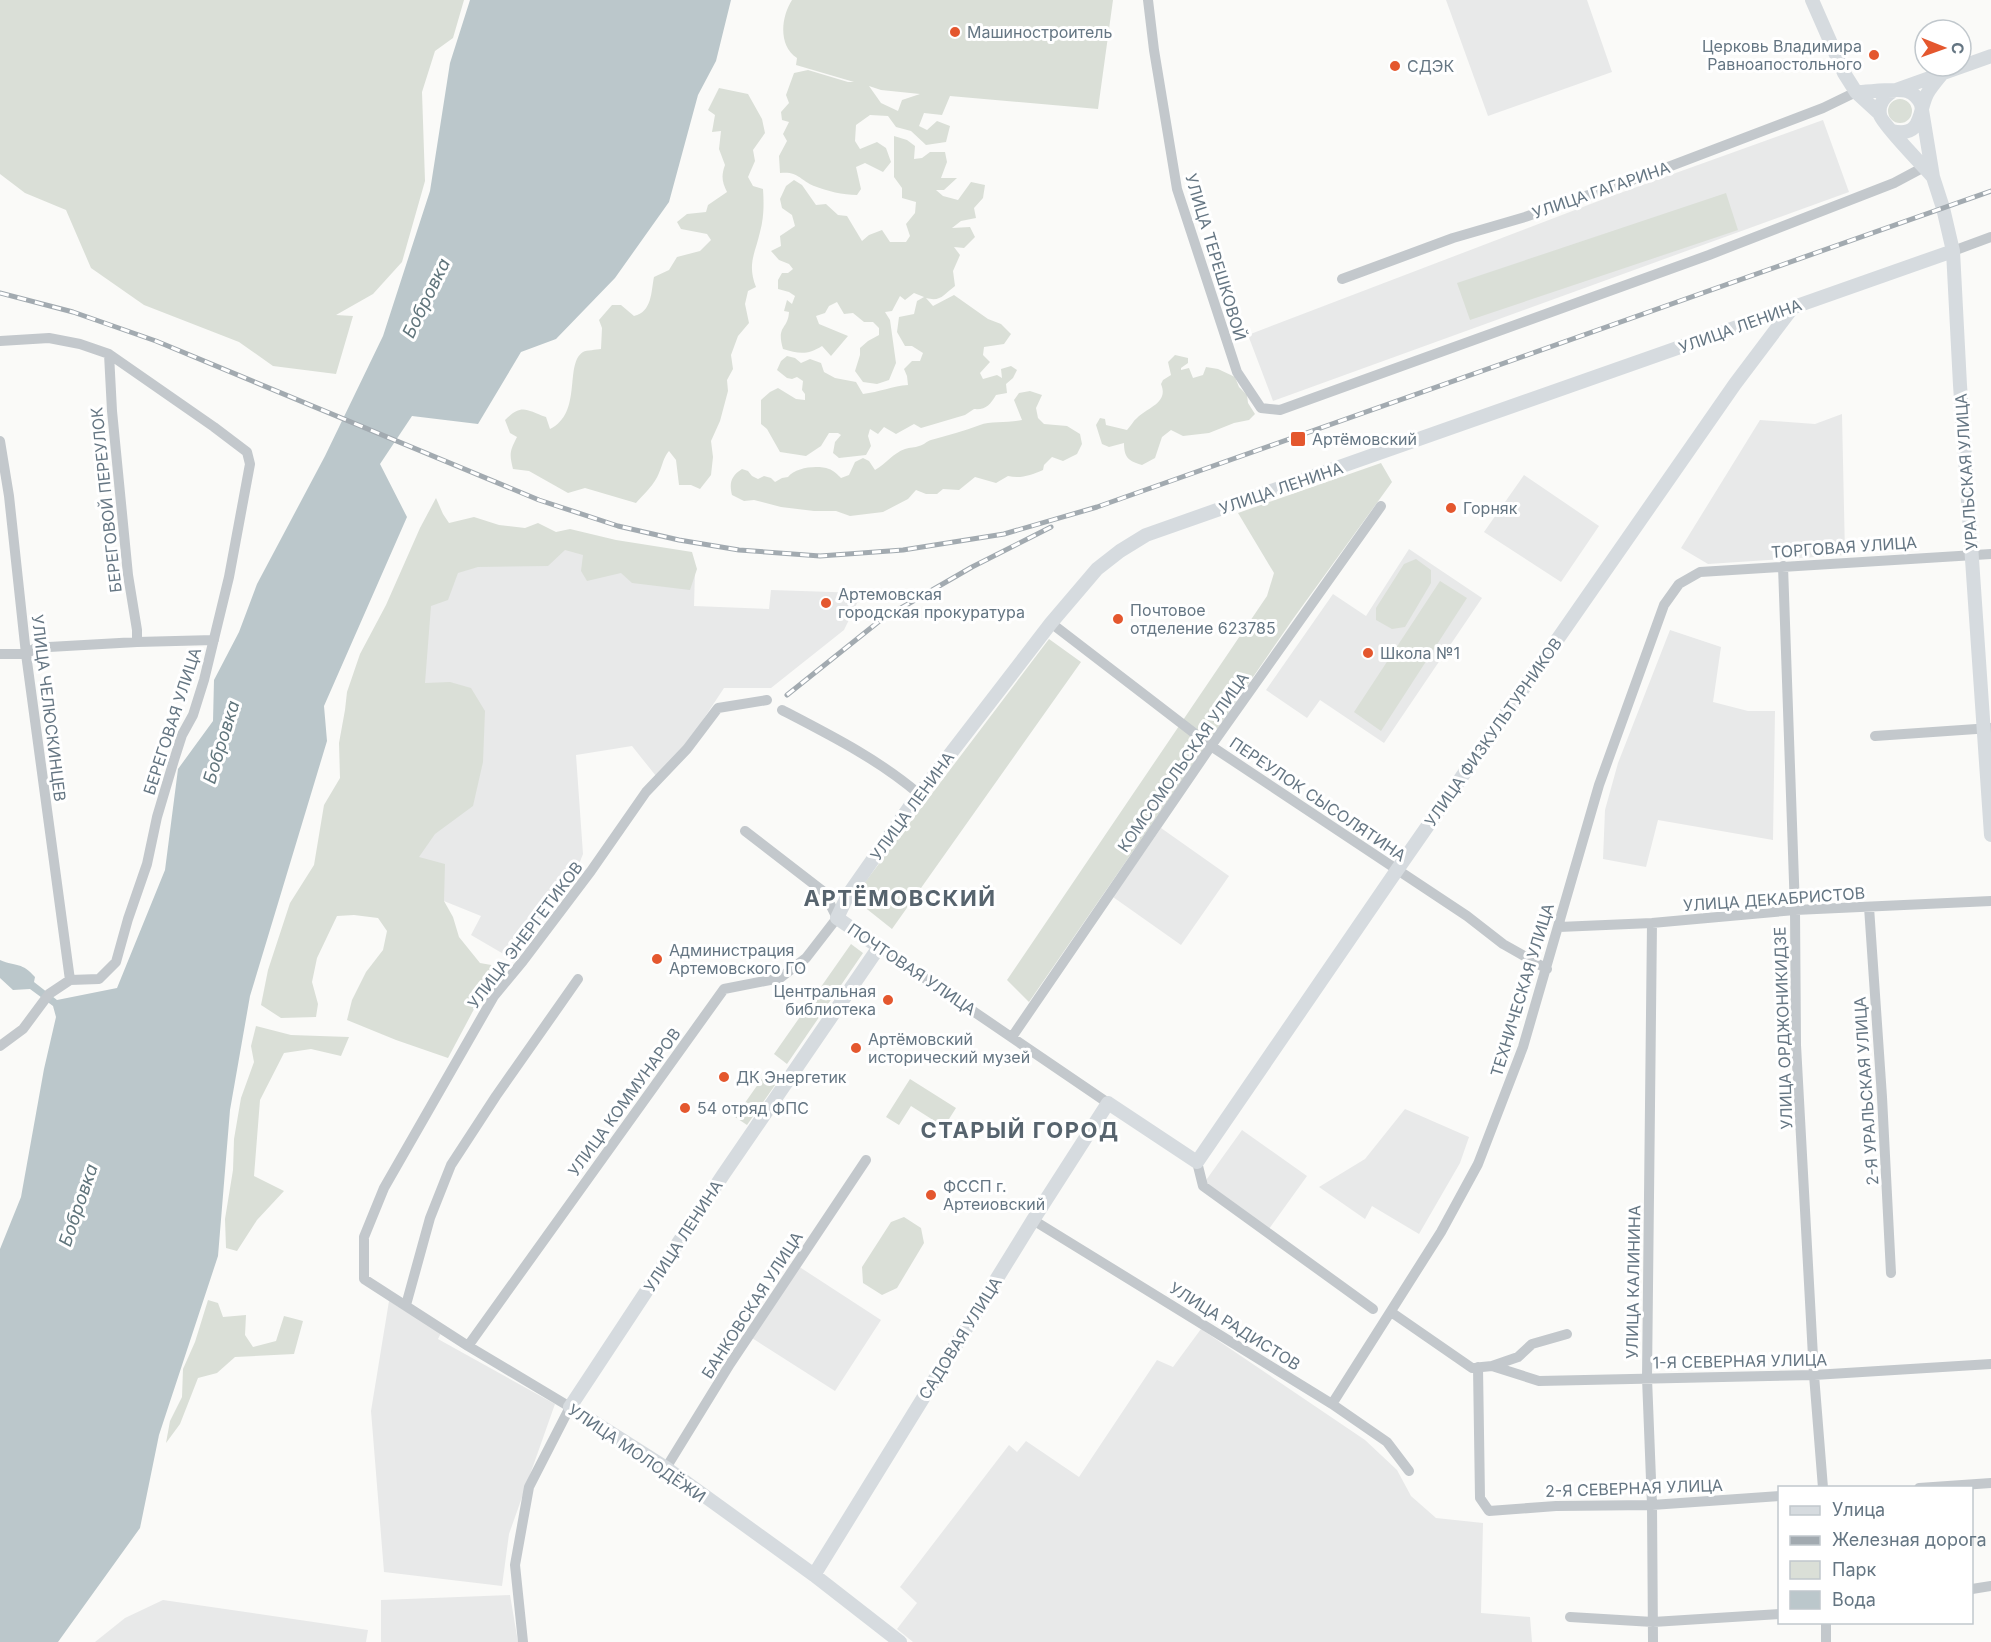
<svg xmlns="http://www.w3.org/2000/svg" width="1991" height="1642" font-family="Inter,sans-serif">
	<style>
		.built { fill: #e8e9e9 }
		.green { fill: #dadfd7; fill-rule: evenodd }
		.water { fill: #bbc7cb }
		.lines { fill: none; stroke-linecap: round; stroke-linejoin: round }
		.street { stroke: #c3c8cc; stroke-width: 10 }
		.secondary { stroke: #d6dbdf; stroke-width: 14 }
		.rail-casing { stroke: #a2aab0; stroke-width: 5 }
		.rail { stroke: #fff; stroke-width: 3; stroke-dasharray: 9; stroke-linecap: butt }
		.poi-dot { fill: #e4572e; stroke: #fff; stroke-width: 2 }
		.labels { text-anchor: middle; dominant-baseline: central; stroke-width: 6; stroke-linejoin: round; paint-order: stroke }
		.poi-label { font-size: 16px; fill: #657683; stroke: #fff; text-anchor: start }
		.street-label { font-size: 16px; fill: #657683; stroke: #fff }
		.water-label { font-size: 18px; font-style: italic; fill: #60757c; stroke: #fff }
		.district-label { font-size: 22px; font-weight: bold; letter-spacing: 1.5px; fill: #57646e; stroke: #fff }
	</style>
	<rect width="100%" height="100%" fill="#fafaf8"/>
	<!-- built -->
	<path class="built" d="M1446,0H1587L1612,72L1488,116Z
		M1823,120L1849,192L1273,401L1248,335L1609,197Z
		M1842,414L1845,555L1708,564L1681,548L1760,420L1815,424Z
		M1524,475L1599,526L1561,582L1484,532Z
		M461,532L573,540L695,572L694,606L769,609L771,590L862,593L844,630L771,688H724L689,741L656,776L632,746L576,755L583,854L577,869L512,959L471,935L481,916L340,859L423,605Z
		M1409,549L1482,598L1384,743L1320,700L1307,718L1266,690L1333,594L1366,616Z
		M1670,630L1721,647L1713,702L1748,711H1775L1773,840L1658,820L1646,867L1603,859L1605,810L1618,763Z
		M1161,828L1229,876L1181,945L1113,897Z
		M1405,1109L1469,1137L1460,1163L1419,1234L1372,1206L1365,1219L1319,1187L1365,1159Z
		M1242,1130L1307,1176L1269,1229L1204,1183Z
		M798,1266L881,1320L835,1391L752,1338Z
		M389,1301L441,1333L438,1339L555,1404L509,1534L502,1586L384,1572L371,1411Z
		M1201,1329L1365,1440L1397,1470L1411,1496L1436,1518L1483,1523L1481,1613L1530,1617L1532,1642H913L897,1629L917,1603L900,1587L1009,1445L1017,1452L1026,1441L1079,1477L1157,1360L1173,1367Z
		M510,1595L518,1642H381V1600Z
		M163,1600L368,1630L366,1642H95L125,1618Z"/>
	<!-- green -->
	<path class="green" d="M0,0H464L453,38L435,51L422,92L425,181L402,262L373,294L336,315L353,316L336,374L273,366L239,342L144,305L91,268L66,210L25,193L0,174Z
		M792,0H1113L1098,109L950,96L942,115L924,113L919,126L927,130L937,121L950,126L946,142L926,145L911,131L896,127L888,116L870,115L856,125L855,141L860,149L877,142L886,148L891,162L883,172L865,163L856,167L861,189L857,195C843,195 827,191 814,186C800,180 798,171 780,173L779,156L787,141L783,134L789,122L782,120L781,112L789,103L786,95L794,73L808,70L848,82H854L796,65L797,58C778,46 781,17 792,0ZM869,86L881,90L920,94L902,100L898,111L881,103Z
		M719,88L748,94L762,119L765,133L753,150L755,161L748,177L753,186L763,189C764,203 764,218 760,232C755,254 747,264 756,287L748,291L745,304L749,323L738,336L731,355L733,369L727,380L728,391L720,421L711,441L713,457L711,475L700,489L691,485H679L676,460L669,451C663,458 663,464 659,473C655,484 644,494 636,503L585,488L568,493L529,471L513,469C509,453 510,451 517,437L510,433L505,420C522,403 526,410 546,417L550,429C583,413 564,364 583,352C587,350 596,350 601,349L602,328L599,320L612,305H621L634,316C652,312 651,292 654,277L669,270L677,257L700,251L711,240L707,234L681,229L677,222L687,214L706,212L708,205L727,192C722,182 721,176 725,165L719,149L721,131L712,132L715,115L708,110Z
		M1888 111a12 12 0 1 1 24 0a12 12 0 1 1-24 0Z
		M894,136L907,140L915,146L914,159L922,158L930,152H945L947,162L941,178H957L944,190H936L943,196L958,200L971,182L985,185L983,198L974,208L976,218L961,221L952,228L970,227L975,237L964,248L954,247L960,255L953,271L955,286C943,295 941,302 926,298L933,306L954,295L988,319L1001,324L1011,334L1004,344L984,347L983,355L990,362L980,373L983,379L997,375L1002,378L1001,369L1011,366L1017,370L1013,378L1006,384L1007,393L996,395C990,405 986,410 974,409L965,415L921,428L914,424L896,434L884,427L878,434L870,429L868,436L871,446L866,455L839,458L833,453L835,442L841,435L838,433H829L821,446L806,456L780,452L767,429L761,424V400L770,392L778,388L796,399L805,400V394L802,390L803,381L797,377L792,379L787,378L777,370L781,361L787,356L795,358L801,363L810,359L821,363L824,372L835,378L856,382L863,394C879,392 893,386 908,385L907,376L904,369L912,361H920L923,353L912,346H905L897,332L899,317L914,314L917,301L924,297L914,293L905,300L900,296L892,311L885,312L890,320L896,363L889,380L877,384L863,382L855,371L860,355V348L868,341L879,335V328L873,322H864L853,313L844,314L837,302L829,306L825,313L816,316L819,324L848,336L831,356L822,346C808,355 799,354 783,349C776,325 788,330 789,312L784,311L787,300L792,304L795,296L789,292L778,289V280L782,273H788L793,269L789,264L779,260L771,251L781,246L780,236L795,226L792,215L782,208L780,199L786,186L794,180L802,185L816,205L826,204L838,215L847,216L862,241L869,235L882,230L890,242H906L910,236L906,224L915,213L916,202L902,198V188L894,177Z
		M1726,193L1738,230L1470,320L1457,283Z
		M1175,355L1188,358V363L1181,368V370L1189,368L1193,378L1203,375L1206,367L1218,369L1235,377L1239,387L1247,395L1248,403L1255,414L1249,420L1234,423L1209,433L1183,436L1171,430L1162,437L1155,458L1142,465C1129,461 1124,458 1124,443L1109,447L1102,444L1096,425L1100,418L1105,419L1106,425L1127,430C1131,426 1133,421 1137,418C1148,407 1169,403 1161,384L1163,380L1171,375L1168,362Z
		M1030,391L1042,395L1036,408L1038,418L1044,424L1067,426L1080,434L1082,444L1077,454L1063,461L1052,457L1044,465L1043,470C1031,475 1021,479 1008,476L996,483L975,477L959,490L943,489L937,494H926L916,490L908,499L883,512L850,516L836,511H814L781,507L754,500L744,501L732,495C729,483 731,476 742,469L748,471L752,476L758,479L764,476L771,478L775,482L782,478L788,477C796,467 818,465 829,469C833,470 838,475 841,478L849,475L855,462L863,458L869,461L875,470C886,464 893,453 905,449C910,447 915,448 919,446C924,445 927,441 931,440C948,435 964,431 980,425C990,421 1010,423 1022,420L1014,400L1019,393Z
		M1381,463L1392,482L1293,619L1029,1002L1007,980L1267,596L1274,573L1238,513Z
		M436,498L443,514L449,523L474,517L499,525L525,528L538,523L556,532L570,529L616,540L692,552L697,569L690,590L632,583L621,573L587,581L581,571L583,555L565,550L548,566L478,567L458,573L448,600L431,606L425,683L450,682L471,688L485,711L483,762L473,806L435,834L419,857L445,864L444,901L453,917L459,937L480,963L497,966L448,1058L396,1040L347,1020L352,1000L366,972L383,950L387,931L378,918L354,915L337,916L317,958L312,982L318,1004L316,1017L281,1018L261,1005L268,970L290,903L314,865L324,805L340,778L339,743L345,710L347,692L360,654L386,605L420,528Z
		M1416,559L1431,570V583L1405,627L1392,629L1376,620V608L1404,564Z
		M1440,581L1467,598L1381,731L1354,712Z
		M1049,639L1081,662L892,929L853,898Z
		M851,944L863,953L787,1064L774,1054Z
		M256,1026L291,1035L349,1037L341,1056L311,1049L284,1053L260,1100L254,1176L284,1191L257,1220L237,1251L226,1248L225,1219L233,1170L234,1139L241,1098L254,1062L251,1046Z
		M768,1070L780,1078L747,1125L735,1117Z
		M910,1079L956,1108L944,1127L911,1106L899,1125L886,1117Z
		M904,1217L921,1228L924,1243L897,1288L882,1295L863,1283L862,1267L891,1222Z
		M208,1300L218,1303L223,1317L246,1315L245,1335L253,1347L276,1341L284,1316L303,1321L294,1354L235,1357L217,1373L198,1378L180,1424L166,1443L170,1421L182,1397L183,1369L195,1342Z"/>
	<!-- water -->
	<path class="water" d="M470,0H731L716,61L698,95L669,202L615,278L556,339L521,352L478,424L412,416L380,464L407,517L324,706L327,741L250,996L230,1110L218,1256L159,1435L140,1528L58,1642H0V1249L21,1197L44,1069L56,1017L53,1006L30,989L13,990L0,978V960C17,967 22,962 35,977L34,982L57,1000L117,988L165,870L178,769L213,721L214,680L239,632L257,584L325,456L383,336L430,191L450,63Z"/>
	<g class="lines">
		<!-- street -->
		<path class="street" d="M1148,0L1154,50L1177,189L1237,372L1261,408L1280,410L1709,255L1894,183L1924,167
			M1953,251L1991,237
			M1342,279L1453,238L1525,217L1655,172L1823,108L1856,92
			M0,341L49,338L80,344L109,354L214,427L247,452L250,464L229,577L204,680L193,715L182,735L174,760L157,817L147,864L128,919L116,962L99,979L70,980L49,994L23,1029L0,1046
			M109,354L112,411L128,575L137,630V642
			M0,441L9,496L26,654L70,980
			M1783,566L1795,910L1796,1045L1814,1375L1823,1488
			M1051,623L1211,746L1467,916L1503,944L1547,969
			M0,654H26L34,649L49,647L137,642L214,640
			M782,710C830,735 878,759 919,794
			M1875,736L1991,728
			M1869,907L1882,1097L1891,1273
			M1652,923L1647,1378L1652,1505L1653,1642
			M1559,927L1652,923L1795,910L1991,901
			M879,947L1108,1103
			M1012,1037L1211,746L1381,506
			M1197,1162L1203,1186L1373,1309
			M1033,1220L1332,1404L1387,1442L1409,1471
			M406,1305L430,1218L451,1165L496,1096L578,979
			M1391,1312L1472,1368L1492,1366L1539,1381L1814,1375L1991,1364
			M468,1346L724,989L780,978L806,958L837,918L824,892L745,831
			M1492,1366L1518,1357L1532,1344L1567,1334
			M1478,1367L1480,1498L1489,1511L1556,1506L1652,1505L1780,1496
			M1332,1404L1441,1232L1478,1164L1523,1047L1599,785L1664,605L1679,584L1700,572L1991,554
			M666,1468L730,1364L866,1160
			M1919,1488L1991,1483
			M1972,1589L1991,1586
			M1570,1617L1653,1622L1780,1614
			M1826,1622V1642
			M523,1642L515,1565L529,1487L570,1407L468,1346L364,1279V1237L384,1188L494,996L523,961L591,871L646,792L687,749L718,708L767,700"/>
		<!-- secondary -->
		<path class="secondary" d="M1812,0L1844,73L1856,92L1880,114
			M1856,92C1867,92 1900,88 1907,91C1914,93 1918,98 1921,104L1933,177L1943,208L1953,251L1960,385L1991,835
			M1892,131C1923,138 1918,112 1927,94C1931,87 1937,80 1942,74
			M1933,177C1925,168 1881,122 1880,115C1878,104 1884,97 1893,91L1991,56
			M814,1575L1033,1220L1108,1103L1197,1162L1397,870L1735,384L1793,307
			M900,1642L814,1575L666,1468L570,1407L723,1175L879,947L837,918L848,895L911,805L1051,623L1097,569L1120,551L1146,535L1953,251"/>
		<defs>
			<path id="rail" d="M0,293L73,312L156,341L539,500L618,526L679,540L739,550L820,556L903,550L1004,534L1097,507L1991,191
				M787,695L882,619L972,567L1051,527"/>
		</defs>
		<!-- rail casing -->
		<use href="#rail" class="rail-casing"/>
		<!-- rail -->
		<use href="#rail" class="rail"/>
	</g>
	<!-- markers -->
	<g class="poi-dot">
		<circle cx="955" cy="32" r="6"/>
		<circle cx="1874" cy="55" r="6"/>
		<circle cx="1395" cy="66" r="6"/>
		<rect x="1290" y="431" width="16" height="16" rx="3"/>
		<circle cx="1451" cy="508" r="6"/>
		<circle cx="826" cy="603" r="6"/>
		<circle cx="1118" cy="619" r="6"/>
		<circle cx="1368" cy="653" r="6"/>
		<circle cx="657" cy="959" r="6"/>
		<circle cx="888" cy="1000" r="6"/>
		<circle cx="856" cy="1048" r="6"/>
		<circle cx="724" cy="1077" r="6"/>
		<circle cx="685" cy="1108" r="6"/>
		<circle cx="931" cy="1195" r="6"/>
	</g>
	<g class="labels">
		<!-- poi labels -->
		<g class="poi-label">
			<text x="967" y="32">Машиностроитель</text>
			<text x="1862" y="46" text-anchor="end">Церковь Владимира<tspan x="1862" dy="18">Равноапостольного</tspan></text>
			<text x="1407" y="66">СДЭК</text>
			<text x="1312" y="439">Артёмовский</text>
			<text x="1463" y="508">Горняк</text>
			<text x="838" y="594">Артемовская<tspan x="838" dy="18">городская прокуратура</tspan></text>
			<text x="1130" y="610">Почтовое<tspan x="1130" dy="18">отделение 623785</tspan></text>
			<text x="1380" y="653">Школа №1</text>
			<text x="669" y="950">Администрация<tspan x="669" dy="18">Артемовского ГО</tspan></text>
			<text x="876" y="991" text-anchor="end">Центральная<tspan x="876" dy="18">библиотека</tspan></text>
			<text x="868" y="1039">Артёмовский<tspan x="868" dy="18">исторический музей</tspan></text>
			<text x="736" y="1077">ДК Энергетик</text>
			<text x="697" y="1108">54 отряд ФПС</text>
			<text x="943" y="1186">ФССП г.<tspan x="943" dy="18">Артеиовский</tspan></text>
		</g>
		<!-- street labels -->
		<g class="street-label">
			<text transform="translate(1601 190) rotate(-19)">УЛИЦА ГАГАРИНА</text>
			<text transform="translate(1216 257) rotate(73)">УЛИЦА ТЕРЕШКОВОЙ</text>
			<text transform="translate(1740 326) rotate(-20)">УЛИЦА ЛЕНИНА</text>
			<text transform="translate(1966 472) rotate(-94)">УРАЛЬСКАЯ УЛИЦА</text>
			<text transform="translate(1281 488) rotate(-19)">УЛИЦА ЛЕНИНА</text>
			<text transform="translate(106 500) rotate(-96)">БЕРЕГОВОЙ ПЕРЕУЛОК</text>
			<text transform="translate(1844 547) rotate(-4)">ТОРГОВАЯ УЛИЦА</text>
			<text transform="translate(49 708) rotate(83)">УЛИЦА ЧЕЛЮСКИНЦЕВ</text>
			<text transform="translate(172 721) rotate(-72)">БЕРЕГОВАЯ УЛИЦА</text>
			<text transform="translate(1493 732) rotate(-55)">УЛИЦА ФИЗКУЛЬТУРНИКОВ</text>
			<text transform="translate(1183 762) rotate(-55)">КОМСОМОЛЬСКАЯ УЛИЦА</text>
			<text transform="translate(1318 799) rotate(34)">ПЕРЕУЛОК СЫСОЛЯТИНА</text>
			<text transform="translate(912 806) rotate(-54)">УЛИЦА ЛЕНИНА</text>
			<text transform="translate(1774 899) rotate(-4)">УЛИЦА ДЕКАБРИСТОВ</text>
			<text transform="translate(525 935) rotate(-53)">УЛИЦА ЭНЕРГЕТИКОВ</text>
			<text transform="translate(912 969) rotate(34)">ПОЧТОВАЯ УЛИЦА</text>
			<text transform="translate(1522 990) rotate(-73)">ТЕХНИЧЕСКАЯ УЛИЦА</text>
			<text transform="translate(1783 1028) rotate(-92)">УЛИЦА ОРДЖОНИКИДЗЕ</text>
			<text transform="translate(1866 1091) rotate(-94)">2-Я УРАЛЬСКАЯ УЛИЦА</text>
			<text transform="translate(624 1102) rotate(-54)">УЛИЦА КОММУНАРОВ</text>
			<text transform="translate(683 1236) rotate(-57)">УЛИЦА ЛЕНИНА</text>
			<text transform="translate(1633 1282) rotate(-89)">УЛИЦА КАЛИНИНА</text>
			<text transform="translate(752 1305) rotate(-57)">БАНКОВСКАЯ УЛИЦА</text>
			<text transform="translate(1235 1326) rotate(32)">УЛИЦА РАДИСТОВ</text>
			<text transform="translate(960 1338) rotate(-58)">САДОВАЯ УЛИЦА</text>
			<text transform="translate(1740 1361) rotate(-1)">1-Я СЕВЕРНАЯ УЛИЦА</text>
			<text transform="translate(637 1453) rotate(34)">УЛИЦА МОЛОДЁЖИ</text>
			<text transform="translate(1634 1488) rotate(-2)">2-Я СЕВЕРНАЯ УЛИЦА</text>
		</g>
		<!-- water labels -->
		<g class="water-label">
			<text transform="translate(426 298) rotate(-64)">Бобровка</text>
			<text transform="translate(221 742) rotate(-73)">Бобровка</text>
			<text transform="translate(78 1205) rotate(-71)">Бобровка</text>
		</g>
		<!-- district labels -->
		<g class="district-label">
			<text x="900" y="898">АРТЁМОВСКИЙ</text>
			<text x="1020" y="1130">СТАРЫЙ ГОРОД</text>
		</g>
	</g>
	<!-- legend -->
	<rect x="1778" y="1486" width="195" height="138" fill="#ffffff" stroke="#c1c8cd" stroke-width="1.5"/>
	<rect x="1790" y="1506" width="30" height="9" fill="#d6dbdf" stroke="#c1c8cd" stroke-width="1.5"/>
	<text x="1832" y="1516" font-size="18" fill="#657683">Улица</text>
	<rect x="1790" y="1536" width="30" height="9" fill="#a2aab0" stroke="#c1c8cd" stroke-width="1.5"/>
	<text x="1832" y="1546" font-size="18" fill="#657683">Железная дорога</text>
	<rect x="1790" y="1561" width="30" height="18" fill="#dadfd7" stroke="#c1c8cd" stroke-width="1.5"/>
	<text x="1832" y="1576" font-size="18" fill="#657683">Парк</text>
	<rect x="1790" y="1591" width="30" height="18" fill="#bbc7cb" stroke="#c1c8cd" stroke-width="1.5"/>
	<text x="1832" y="1606" font-size="18" fill="#657683">Вода</text>
	<!-- north arrow -->
	<g transform="translate(1943 48) rotate(91)"><circle r="28" fill="#ffffff" stroke="#c1c8cd" stroke-width="1.5"/>
	<path d="M0-4.5L10 22L0 15L-10 22Z" fill="#e4572e"/>
	<text y="-9" font-size="16" font-weight="bold" text-anchor="middle" fill="#657683">С</text>
	</g>
</svg>
